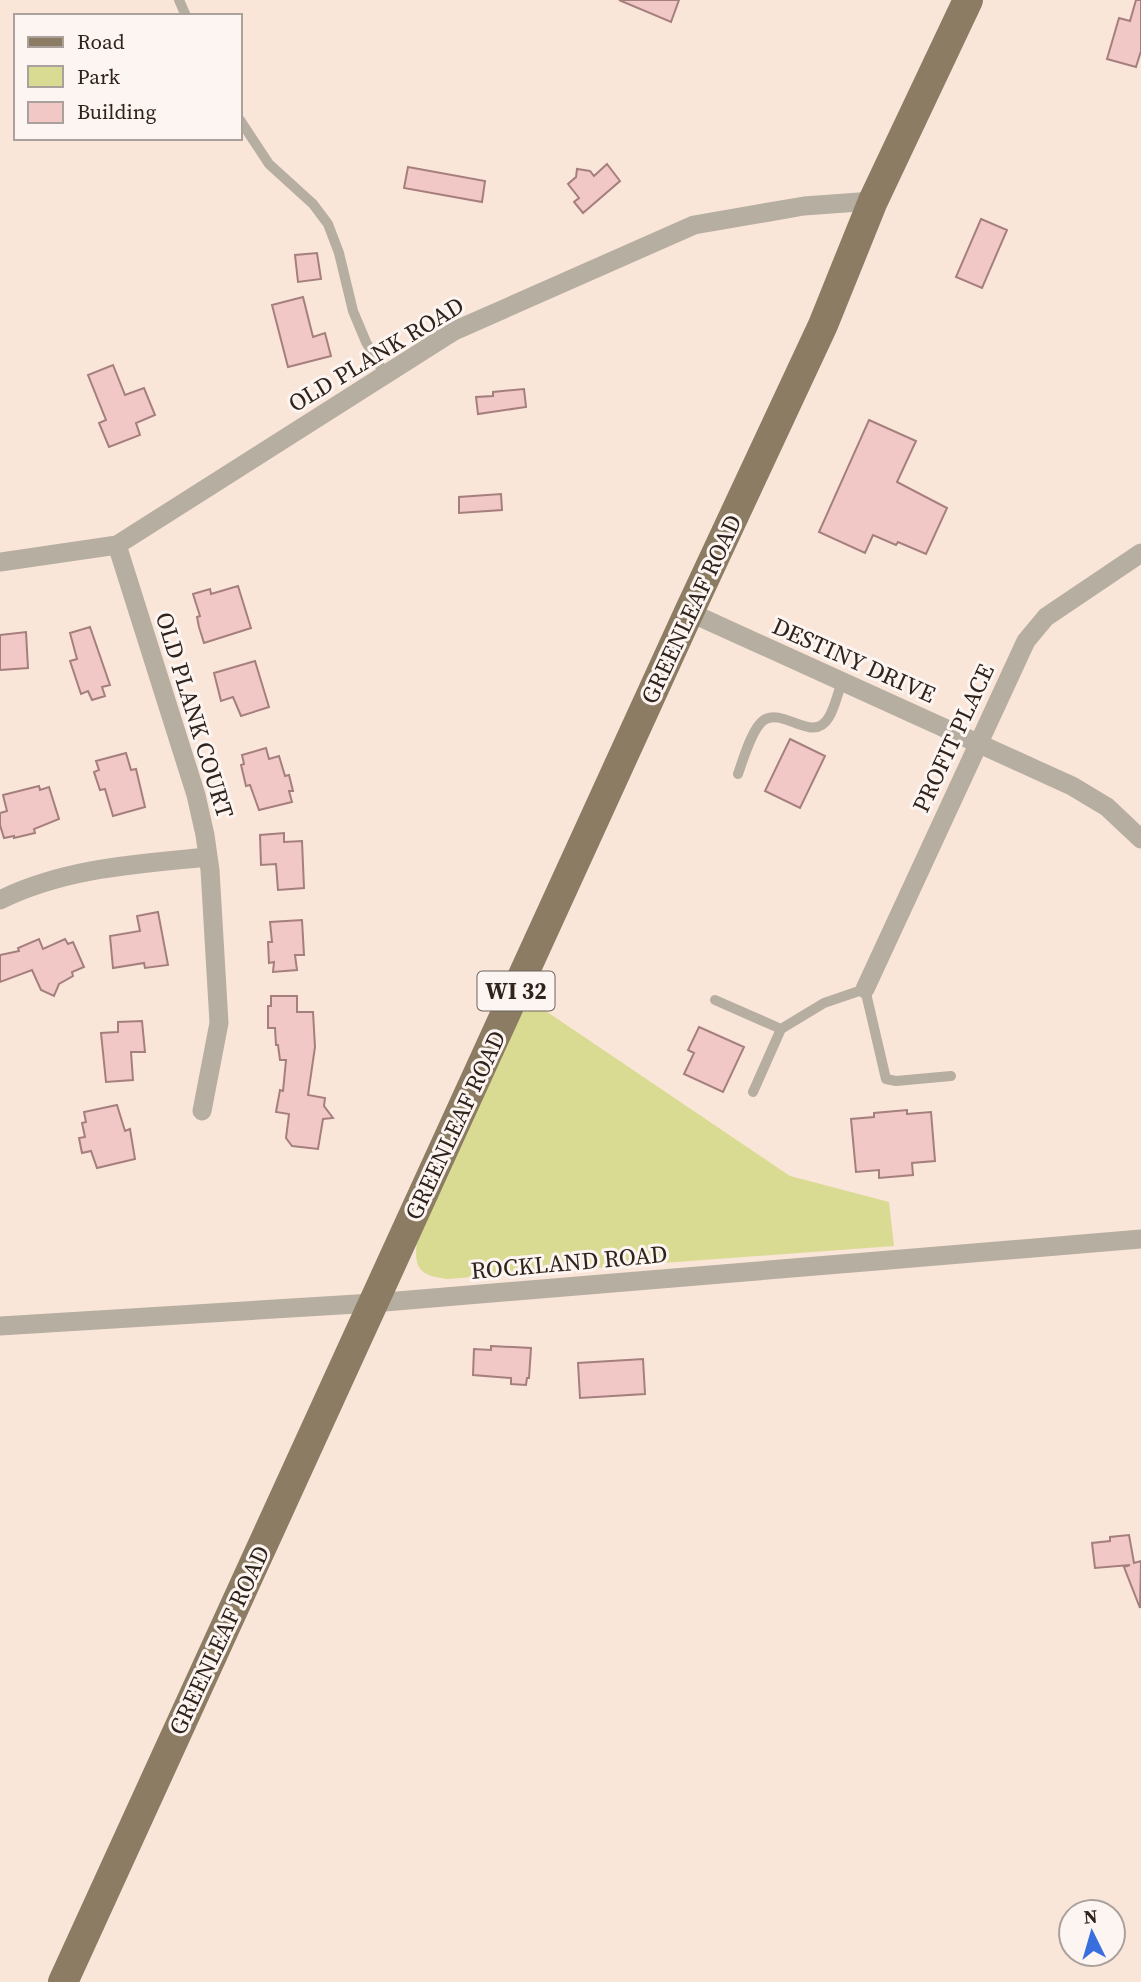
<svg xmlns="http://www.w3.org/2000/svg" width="1141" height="1982" font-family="'Source Serif 4',serif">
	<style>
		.green { fill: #dadb93 }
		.building { fill: #f1c8c6; stroke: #a57f7e; stroke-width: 2 }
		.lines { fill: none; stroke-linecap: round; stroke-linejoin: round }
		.lane { stroke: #b6aea0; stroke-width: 10 }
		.street { stroke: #b6aea0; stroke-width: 19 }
		.primary { stroke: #8b7c63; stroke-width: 30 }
		.labels { text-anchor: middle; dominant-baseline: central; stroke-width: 6; stroke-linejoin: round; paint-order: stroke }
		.shield { fill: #fcf5f1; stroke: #6d625c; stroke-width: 2 }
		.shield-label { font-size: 23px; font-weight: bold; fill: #30231c }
		.street-label { font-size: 24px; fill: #30231c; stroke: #fcf5f1 }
	</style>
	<rect width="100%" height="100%" fill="#fae5d9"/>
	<!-- green -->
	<path class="green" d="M528,999L790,1176L889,1202L894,1246L447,1279C411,1275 415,1261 418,1230Z"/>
	<!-- building -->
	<path class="building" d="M619,0H679L671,22Z
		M1136,0H1141V51L1136,67L1107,59L1119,18L1130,21Z
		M607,164L620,181L583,213L574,202L579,198L568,184L576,177L577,169L590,171L594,176Z
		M408,167L485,181L482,202L404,188Z
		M981,219L1007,230L982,288L956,277Z
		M317,253L321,279L298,282L295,255Z
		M303,297L313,337L325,333L331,356L288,367L272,305Z
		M113,365L125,395L144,388L155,415L136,423L140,435L109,447L99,423L106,420L88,375Z
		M524,389L526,407L478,414L476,397L493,396V392Z
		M869,420L916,441L897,482L947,508L926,554L898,542L896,545L873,535L865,553L819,532Z
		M501,494L502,510L459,513V497Z
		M238,586L251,628L204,643L199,627L197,617L200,616L193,594L210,589L211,594Z
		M90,627L110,685L102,687L105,696L92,700L88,691L81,694L70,661L77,659L70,633Z
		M26,632L28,668L0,670V635Z
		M255,661L269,707L241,716L233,697L221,701L214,673Z
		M790,739L825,756L800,808L765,791Z
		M266,748L269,759L279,756L285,776L289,775L293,791H289L292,802L259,810L250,785L246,786L241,765L244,764L242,755Z
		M126,753L131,770L136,769L145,807L113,816L105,789L100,790L94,772L99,770L96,761Z
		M39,786L40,790L49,787L59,819L34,829L35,833L14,838V836L4,838L0,825V813L7,811L3,795Z
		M284,833V842L302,841L304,888L278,890L276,864L261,865L260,835Z
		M158,912L168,965L145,968L144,963L113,968L110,936L140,931L137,916Z
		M302,920L304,955H295L297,970L273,972L274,962L269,963L268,942H272L270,922Z
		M39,939L43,949L65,939L68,944L73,942L84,967L72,972L73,976L59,984L54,996L41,990L32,970L0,982V955L19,951L18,948Z
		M271,996H297V1012H313L315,1047L308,1095L325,1098L324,1106L333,1118L323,1119L318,1149L292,1146L286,1138L289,1114L276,1112L280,1090L283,1091L286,1060H280L278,1045H276L275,1028H268V1006H271Z
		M142,1021L145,1052H131L133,1080L106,1082L101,1033L118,1032V1022Z
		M699,1027L744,1047L723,1092L684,1074L694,1053L688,1050Z
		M117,1105L125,1131L130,1129L135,1159L97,1168L91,1151L82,1153L79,1138L85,1137L82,1123L86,1122L84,1112Z
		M907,1110V1114L931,1112L935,1161L912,1163L913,1175L879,1178V1170L856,1172L851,1119L874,1117V1113Z
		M491,1346L531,1348L529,1378H527L526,1385L511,1384V1378L473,1375L474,1349L491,1350Z
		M643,1359L645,1394L580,1398L578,1363Z
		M1129,1535L1134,1563L1141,1561L1140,1608L1124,1567L1130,1565L1095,1568L1092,1543L1110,1541V1537Z"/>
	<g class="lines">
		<!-- lane -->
		<path class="lane" d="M179,0L186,16
			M240,120L269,164L313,204L328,224L339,253L353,311L366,342L385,375
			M738,774C743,760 752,728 764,720C784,707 813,745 829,717C835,707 838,693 842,681
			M715,1000L781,1029
			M753,1092L781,1029L824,1003L865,989L886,1079L896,1081L951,1076"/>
		<!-- street -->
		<path class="street" d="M117,545L196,795L205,835L210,870L219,1023L202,1111
			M0,562L117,545L454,331L694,225L804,206L873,201
			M689,612L1072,786L1107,807L1141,839
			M0,900C65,868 137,864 208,857
			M865,989L1026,641L1046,617L1141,553
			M0,1326L373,1303L1141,1239"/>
		<!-- primary -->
		<path class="primary" d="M63,1982L689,612L823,325L873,201L968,0"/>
	</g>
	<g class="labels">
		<!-- shield labels -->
		<rect class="shield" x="477.5" y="971.5" width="77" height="39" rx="5"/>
		<g class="shield-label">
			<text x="516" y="991">WI 32</text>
		</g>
		<!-- street labels -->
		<g class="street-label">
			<text transform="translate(376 354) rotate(-31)">OLD PLANK ROAD</text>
			<text transform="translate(691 609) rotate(-65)">GREENLEAF ROAD</text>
			<text transform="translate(854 660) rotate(24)">DESTINY DRIVE</text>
			<text transform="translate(195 715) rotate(73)">OLD PLANK COURT</text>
			<text transform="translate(953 738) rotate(-65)">PROFIT PLACE</text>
			<text transform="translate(455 1125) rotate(-65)">GREENLEAF ROAD</text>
			<text transform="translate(569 1262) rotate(-5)">ROCKLAND ROAD</text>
			<text transform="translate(219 1640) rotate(-65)">GREENLEAF ROAD</text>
		</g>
	</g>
	<!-- legend -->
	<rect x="14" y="14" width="228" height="126" fill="#fcf5f1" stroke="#aaa19c" stroke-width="2"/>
	<rect x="28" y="37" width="35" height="10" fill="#8b7c63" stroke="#aaa19c" stroke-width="2"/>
	<text x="77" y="49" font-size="21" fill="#30231c">Road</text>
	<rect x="28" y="66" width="35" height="21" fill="#dadb93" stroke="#aaa19c" stroke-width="2"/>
	<text x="77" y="84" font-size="21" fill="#30231c">Park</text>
	<rect x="28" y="102" width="35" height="21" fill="#f1c8c6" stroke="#aaa19c" stroke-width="2"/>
	<text x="77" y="119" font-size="21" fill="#30231c">Building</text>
	<!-- north arrow -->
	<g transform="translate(1092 1933) rotate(355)"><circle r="33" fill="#fcf5f1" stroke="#aaa19c" stroke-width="2"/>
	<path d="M0-5L12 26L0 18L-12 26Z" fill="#386edd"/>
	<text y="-10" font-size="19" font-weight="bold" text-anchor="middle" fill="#30231c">N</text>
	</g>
</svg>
